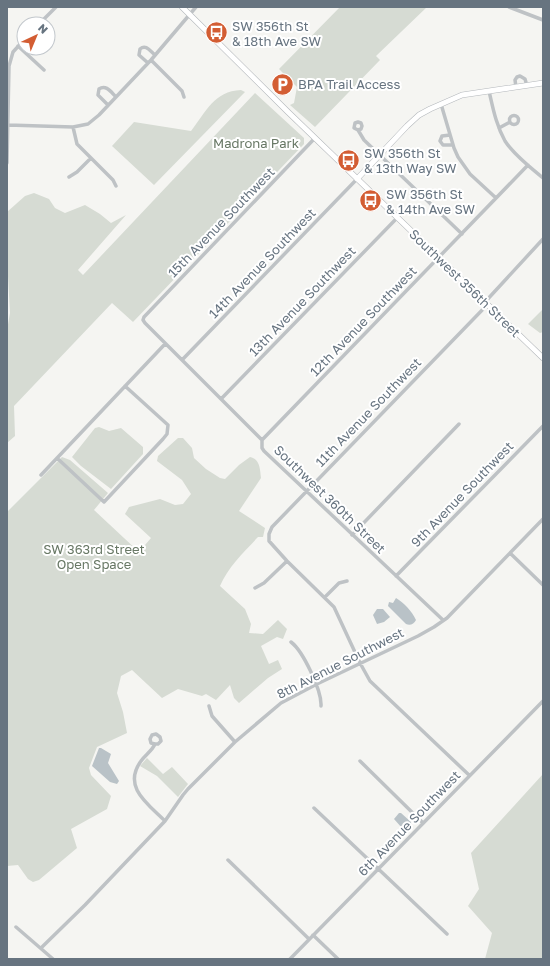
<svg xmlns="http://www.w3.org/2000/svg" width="550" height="966" font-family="'Golos Text',sans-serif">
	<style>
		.green { fill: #d6dbd3 }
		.water { fill: #b9c2c7 }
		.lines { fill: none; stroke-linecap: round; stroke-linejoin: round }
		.secondary-casing { stroke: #b3b7bb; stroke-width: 6 }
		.street { stroke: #bec2c5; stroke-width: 3.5 }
		.secondary { stroke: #fff; stroke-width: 5 }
		.labels { text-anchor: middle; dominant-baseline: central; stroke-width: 4; stroke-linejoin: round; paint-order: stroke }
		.poi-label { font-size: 13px; fill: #677480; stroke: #fff; text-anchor: start }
		.park-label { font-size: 13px; fill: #687865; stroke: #fff }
		.street-label { font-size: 13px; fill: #677480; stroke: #fff }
	</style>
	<rect width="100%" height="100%" fill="#f5f5f2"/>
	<!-- green -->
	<path class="green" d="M340,7H427L376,56L380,60L315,127L290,105L294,103L297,87L279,69Z
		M241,90L245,92L154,185L112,146L134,122L191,131C206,112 214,91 241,90Z
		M255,93L304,138V144L133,322L112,303L14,406L15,436L7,443V330L10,313L7,258V212L25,196L34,193L49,199L55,208L65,213L85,205L100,214L111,223L126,215L78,270L83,275Z
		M543,309V332L540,333L528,324Z
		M99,427L109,431L121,428L143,447V454L111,489L81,466L72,457L95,428Z
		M178,438H183L192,448L194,458L206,469L220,478L225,479L239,465L250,457C260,459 260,469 261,478L239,511L265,528L263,537H258C244,552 228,567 220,586L245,609L251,624L249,633L263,634L278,620L287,629L283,639L277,637L261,646L269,664L278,660L282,669L268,678L239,703L234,698L230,685L216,700L206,694L202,696L178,689L162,698L132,670L121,676L117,693L123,712L127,733L97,747L89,768L91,775L111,796L107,809L71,829L77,848L39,880L33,882L28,879L18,865L7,866V512L62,457L70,460L108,493L94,510L139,552L151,538L125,514L129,507L160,499L175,505L183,504L191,494L182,480L157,461L158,456Z
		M147,758L163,774L172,767L188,784L178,797L157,776L140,766Z
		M543,774V959H485L492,933L468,906L479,889L471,853Z"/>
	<!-- water -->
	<path class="water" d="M396,598C404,603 412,611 416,620C414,624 410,626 406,624L388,606L389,602L393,603Z
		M377,609H383L390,617L384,622L377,624L373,615Z
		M99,748H101L111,754L108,763L119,781L117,784L110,782L92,766Z
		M399,813H401L411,822V825L407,829L405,827L402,828L394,819Z"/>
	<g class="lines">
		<defs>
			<path id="secondary" d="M182,7L288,112L543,358
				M357,179L407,126L419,115L430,109L462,95L543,83"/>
		</defs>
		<!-- secondary casing -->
		<use href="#secondary" class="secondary-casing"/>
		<!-- street -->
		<path class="street" d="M509,7L543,20
			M39,24L56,7
			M18,46L44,70
			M151,60L182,91L184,97
			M148,63L139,55L140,49C146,44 150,51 155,55
			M516,87L515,80L517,77L520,76L525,79L527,86
			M489,91C493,108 496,125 505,141C514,155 530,167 543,178
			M441,104L454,148L458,157L470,174L496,198
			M108,105L98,95L99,89C106,84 111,92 116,97
			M509.5 120a4.5 4.5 0 1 1 9 0a4.5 4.5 0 1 1-9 0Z
			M8,125L73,127L88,124L99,115L151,60L196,7
			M73,127L77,144L113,180L116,186
			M499,128L510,122
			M358,130L361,129L362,126L361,123L358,122L355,123L354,128L358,130L364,140L462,234
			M450,135L442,136L440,141L443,145H453
			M315,138L144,317L143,320L145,323L262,440V448L264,451L443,620
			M7,163L9,66L13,52L24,40
			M69,177L77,172L91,158
			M485,302L543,239
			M182,360L357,179
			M221,399L397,218
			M262,440L528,165
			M57,458L104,502L163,439L167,434L168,425L125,386
			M41,475L165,344
			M352,535L459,424
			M510,553L543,585
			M396,576L543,426
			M255,588L264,583L287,561
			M325,597L339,583L347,581
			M291,642C303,651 322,691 321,706
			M209,706L212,716L235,742
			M155,744L151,743L150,739L152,735L156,734L160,737L161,741L158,744H155C152,751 145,755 141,761C122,787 148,804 165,821
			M360,761L423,823
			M469,775L370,681L360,663L334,607L287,561L269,541V534L272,527L488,304
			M314,808L447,934
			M228,860L309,939
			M16,927L53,959
			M313,935L338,959
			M41,948L85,905L165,821L183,795L188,789L235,742L281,703L317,684L418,636L434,627L447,618L543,519
			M290,959L543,701"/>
		<!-- secondary -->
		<use href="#secondary" class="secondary"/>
	</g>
	<!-- icons -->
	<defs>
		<symbol id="bus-disc" viewBox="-11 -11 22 22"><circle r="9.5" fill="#d35d33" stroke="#fff"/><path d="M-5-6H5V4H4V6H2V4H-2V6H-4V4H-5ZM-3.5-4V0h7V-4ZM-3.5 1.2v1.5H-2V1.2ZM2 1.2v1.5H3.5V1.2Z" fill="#fff"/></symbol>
		<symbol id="parking-disc" viewBox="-11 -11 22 22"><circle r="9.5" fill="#d35d33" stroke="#fff"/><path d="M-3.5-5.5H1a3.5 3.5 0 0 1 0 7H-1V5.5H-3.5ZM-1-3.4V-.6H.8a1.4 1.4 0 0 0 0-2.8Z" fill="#fff"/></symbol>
	</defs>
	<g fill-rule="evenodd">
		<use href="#bus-disc" x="204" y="20" width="25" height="25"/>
		<use href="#parking-disc" x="270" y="72" width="25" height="25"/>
		<use href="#bus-disc" x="336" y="148" width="25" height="25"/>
		<use href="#bus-disc" x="358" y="188" width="25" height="25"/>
	</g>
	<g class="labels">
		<!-- poi labels -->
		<g class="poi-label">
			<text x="232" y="26">SW 356th St<tspan x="232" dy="15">&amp; 18th Ave SW</tspan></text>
			<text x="298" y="84">BPA Trail Access</text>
			<text x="364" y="153">SW 356th St<tspan x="364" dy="15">&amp; 13th Way SW</tspan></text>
			<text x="386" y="194">SW 356th St<tspan x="386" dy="15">&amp; 14th Ave SW</tspan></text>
		</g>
		<!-- park labels -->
		<g class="park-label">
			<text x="256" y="143">Madrona Park</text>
			<text x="94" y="549">SW 363rd Street<tspan x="94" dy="15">Open Space</tspan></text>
		</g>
		<!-- street labels -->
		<g class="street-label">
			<text transform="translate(221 222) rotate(-46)">15th Avenue Southwest</text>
			<text transform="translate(262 263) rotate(-46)">14th Avenue Southwest</text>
			<text transform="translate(465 283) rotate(44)">Southwest 356th Street</text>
			<text transform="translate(302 301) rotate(-46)">13th Avenue Southwest</text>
			<text transform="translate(363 321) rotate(-46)">12th Avenue Southwest</text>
			<text transform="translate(368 412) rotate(-46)">11th Avenue Southwest</text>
			<text transform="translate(462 494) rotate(-46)">9th Avenue Southwest</text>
			<text transform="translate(330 499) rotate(44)">Southwest 360th Street</text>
			<text transform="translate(340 663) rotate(-27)">8th Avenue Southwest</text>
			<text transform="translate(409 823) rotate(-46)">6th Avenue Southwest</text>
		</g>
	</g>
	<!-- border -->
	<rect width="550" height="966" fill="none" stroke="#677480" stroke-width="16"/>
	<!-- north arrow -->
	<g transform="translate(36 36) rotate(44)"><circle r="19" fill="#ffffff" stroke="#c2c7cc"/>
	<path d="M0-3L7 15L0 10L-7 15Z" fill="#d35d33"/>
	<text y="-6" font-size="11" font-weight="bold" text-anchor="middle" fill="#677480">N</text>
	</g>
</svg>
